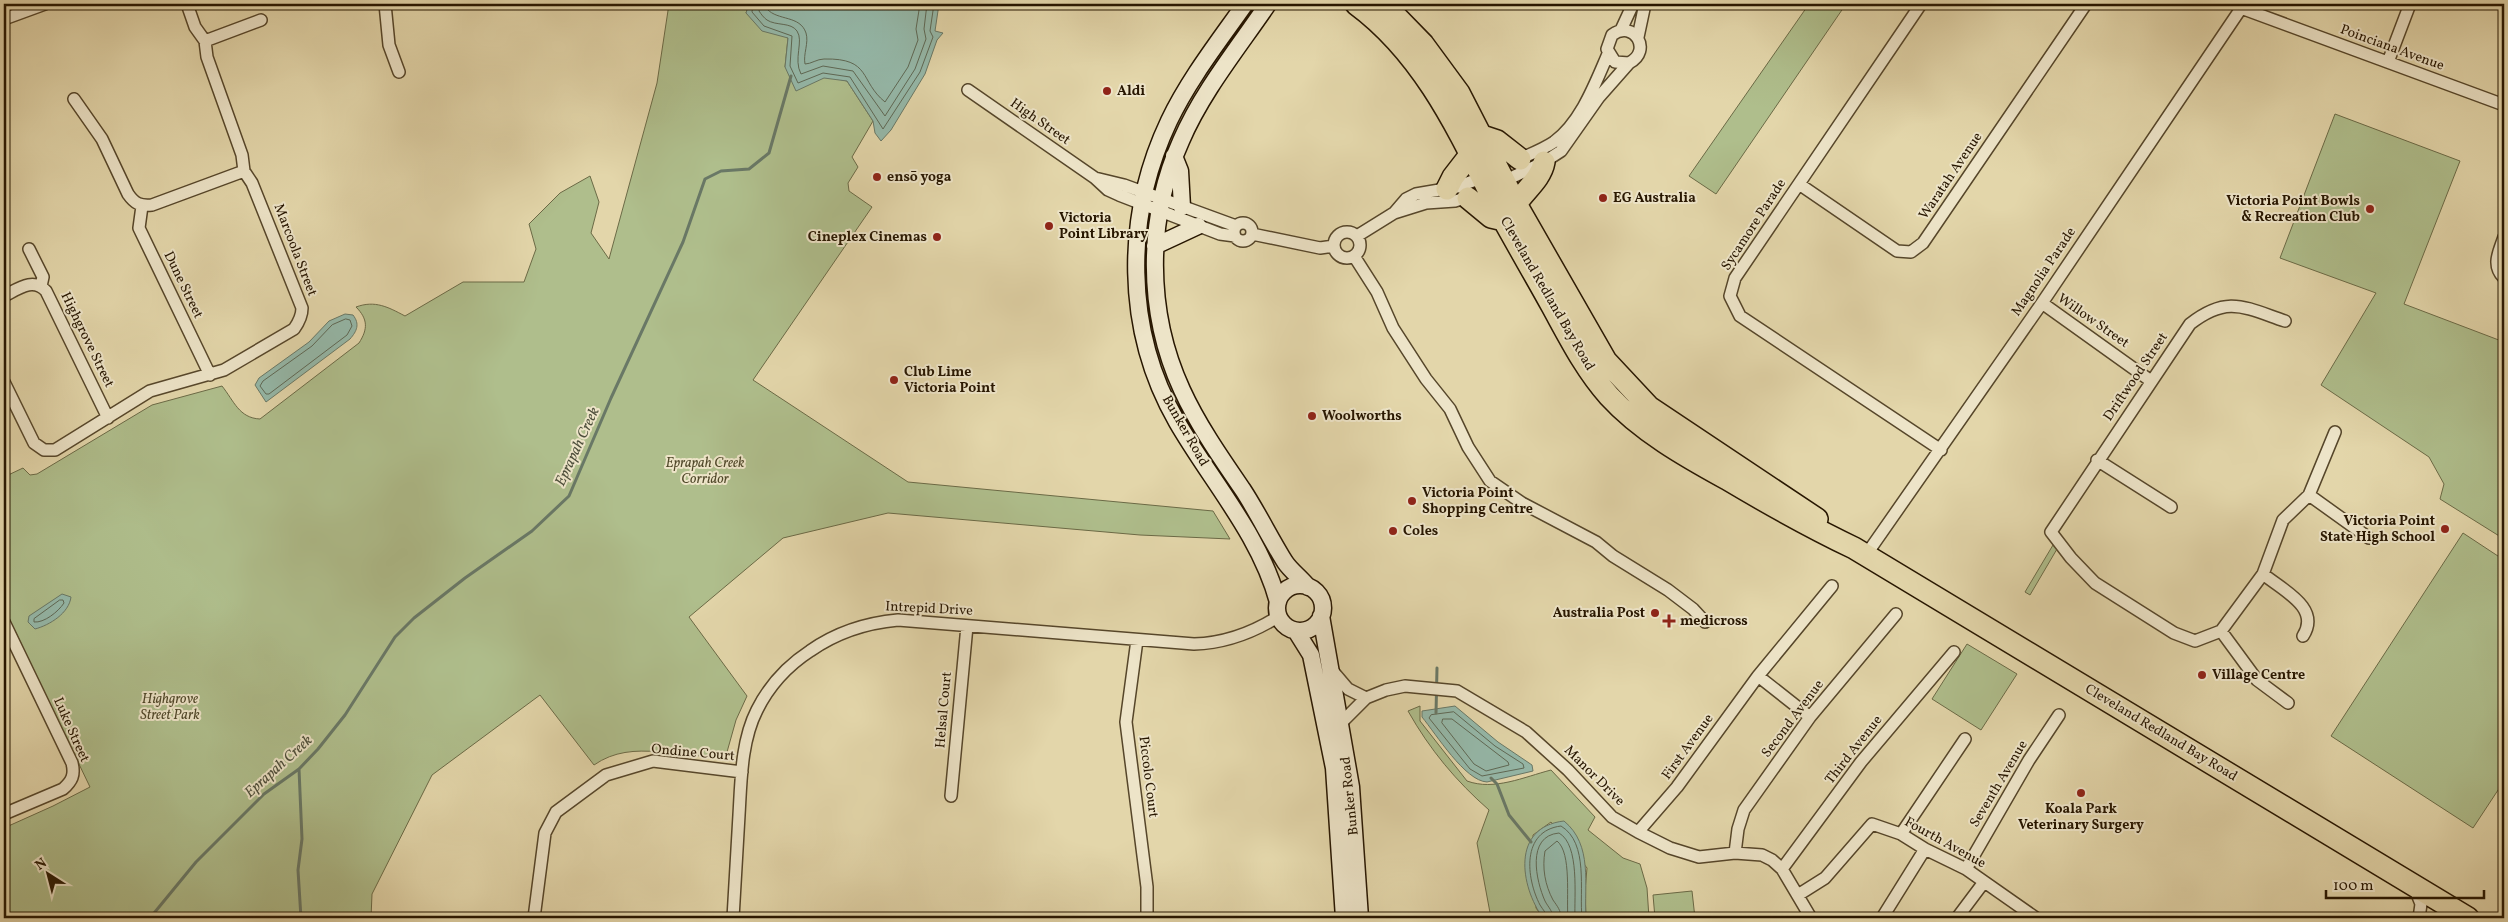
<svg xmlns="http://www.w3.org/2000/svg" width="2508" height="922" font-family="Vollkorn,serif">
	<style>
		.green { fill: #afbe8c; stroke: #6b6a46 }
		.water { fill: #95b9aa; stroke: #697866 }
		.lines { fill: none; stroke-linecap: round; stroke-linejoin: round }
		.shore { stroke: #5e6855; stroke-width: 1 }
		.stream { stroke: #697866; stroke-width: 3 }
		.street-casing { stroke: #56462a; stroke-width: 14 }
		.secondary-casing { stroke: #271600; stroke-width: 19 }
		.highway-casing { stroke: #271600; stroke-width: 24 }
		.street { stroke: #ede4c8; stroke-width: 11 }
		.secondary { stroke: #ede4c8; stroke-width: 16 }
		.highway { stroke: #e3d6aa; stroke-width: 21 }
		.poi-dot { fill: #8f2418; stroke: #ede4c8; stroke-width: 2 }
		.labels { text-anchor: middle; dominant-baseline: central; stroke-width: 4; stroke-linejoin: round; paint-order: stroke }
		.street-label { font-size: 14px; fill: #271600; stroke: #ede4c8 }
		.poi-label { font-size: 14px; font-weight: bold; fill: #271600; stroke: #ede4c8; text-anchor: start }
		.park-label { font-size: 14px; font-style: italic; fill: #50482a; stroke: #ede4c8 }
		.water-label { font-size: 15px; font-style: italic; fill: #4e4f3c; stroke: #ede4c8 }
	</style>
	<rect width="100%" height="100%" fill="#e3d6aa"/>
	<filter id="stains"><feTurbulence type="fractalNoise" baseFrequency=".004" numOctaves="4"/><feColorMatrix values="0 0 0 0 .2 0 0 0 0 .09 0 0 0 0 .02 0 0 0 .5 -.17"/></filter>
	<radialGradient id="worn" r=".72"><stop offset=".6" stop-color="#630" stop-opacity="0"/><stop offset="1" stop-color="#630" stop-opacity=".3"/></radialGradient>
	<!-- green -->
	<path class="green" d="M669,4H749L746,13L788,38L785,67L847,81L873,121L852,157L858,167L848,183L849,191L872,207L753,380L908,482L1213,511L1230,539L1140,535L888,513L783,538L689,617L747,696L736,720L727,752L724,755C680,761 634,737 594,765L540,695L432,775L372,894L371,918H4V828L53,806L90,787L4,608V477L23,468L30,475L37,474L152,405L222,386C234,401 239,418 260,419L359,343C368,329 368,319 356,307C375,300 388,307 405,316L463,282H524L536,249L529,224L560,193L590,176L599,202L591,233L609,259L657,83Z
		M1809,4H1846L1716,194L1689,176Z
		M2335,114L2460,161L2404,304L2504,342V539L2440,499L2444,484L2429,457L2321,385L2376,293L2280,258Z
		M2463,533L2504,560V781L2473,828L2331,736Z
		M2053,545L2057,549L2030,595L2025,592Z
		M1967,644L2017,674L1981,730L1932,699Z
		M1420,706V721L1467,781C1494,791 1524,777 1551,770L1595,817L1588,830L1623,858L1640,864L1647,888L1649,918H1586L1585,891L1587,868L1551,822L1533,835L1536,908L1543,918H1491L1477,843L1489,810C1456,781 1430,750 1408,711Z
		M1692,891L1695,918H1655L1653,895Z"/>
	<!-- water -->
	<path class="water" d="M749,4H939L935,31L943,33L937,40L925,74L891,130L881,141L875,133L873,121L847,81L824,78L796,91L785,67L788,38L762,31L746,13Z
		M345,314L353,315C360,324 357,331 350,339L266,402L255,385L259,378L309,342L329,321Z
		M62,594L71,597C69,613 50,625 35,629L28,622L29,616Z
		M1455,706L1498,742L1532,765L1533,771L1487,782C1465,781 1436,734 1422,717V711Z
		M1564,821C1593,845 1584,884 1586,918H1543C1520,886 1511,827 1564,821Z"/>
	<g class="lines">
		<!-- shore -->
		<path class="shore" d="M753,4L752,12L764,26L792,36L790,66L798,83L823,73L850,77L883,129L920,72L933,37L930,31L934,4
			M760,4L759,11C761,14 764,18 767,20C776,26 791,22 797,31C804,41 793,59 801,74L823,66L853,71L885,116L915,69L926,39L924,29L927,4
			M767,4V9C778,21 800,15 806,33C809,43 803,54 805,64C811,64 817,59 824,59C872,58 859,81 885,102L908,67L918,40L916,29L920,4
			M346,319L350,320L352,326L347,335L269,394H266L260,386L263,381L312,346L332,325Z
			M60,600H63L64,603C58,612 44,623 34,622V619Z
			M1454,712L1495,746L1523,764L1524,768L1482,776L1470,769L1429,718L1431,715Z
			M1443,719H1452L1508,762L1509,765L1486,771L1474,764L1442,723Z
			M1547,918C1546,912 1543,910 1540,905C1526,878 1521,831 1561,826C1589,843 1579,891 1582,918
			M1553,918C1553,911 1548,907 1545,901C1536,881 1526,836 1559,833C1580,845 1574,896 1575,918
			M1561,918C1561,910 1557,906 1553,900C1545,885 1542,868 1545,851L1557,841C1572,853 1566,899 1568,918"/>
		<!-- stream -->
		<path class="stream" d="M1436,713L1437,668
			M299,769L302,839L298,870L301,918
			M1491,778L1497,784L1509,815L1531,842
			M150,918L196,862L264,794L299,769L318,749L345,715L395,637L414,618L465,578L532,531L569,496L611,398L683,242L705,179L721,171L749,169L769,153L791,76"/>
		<defs>
			<path id="street" d="M385,4L389,45L399,72
				M1921,4L1735,278L1730,296L1740,316L1941,450
				M2241,8L2504,105
				M4,19L45,4
				M1621,30L1633,4
				M1638,37L1645,4
				M205,41L261,20
				M2388,62L2410,4
				M968,90L1095,178L1108,190L1119,195L1220,234L1235,236
				M74,99L102,139L128,194C135,204 140,206 152,205L244,171
				M1515,161C1528,155 1542,150 1554,142C1581,122 1595,84 1608,54
				M1095,178L1124,185L1236,226
				M1500,183L1544,162L1561,151L1599,97L1629,63C1653,51 1634,19 1612,35L1607,49L1615,62L1629,63
				M1799,184L1897,251L1911,252L1923,243L2086,4
				M142,206L139,228L210,375
				M1394,213L1426,203L1455,201L1472,196
				M1234 232a9 9 0 1 1 18 0a9 9 0 1 1-18 0Z
				M1334 245a13 13 0 1 1 26 0a13 13 0 1 1-26 0Z
				M1252,234L1320,248L1334,246
				M1357,236L1394,213L1406,199L1416,194L1457,187L1486,176
				M2504,237C2499,252 2491,265 2504,278
				M29,249L43,277L41,286
				M1354,256L1377,292L1393,328L1426,379L1450,409L1468,447L1490,481L1522,503L1596,542L1613,556L1668,590L1693,609L1705,622
				M4,296C18,289 33,277 46,291L108,418
				M2042,303L2151,381
				M2285,321C2244,307 2227,295 2190,324L2051,532L2071,558L2095,583L2174,633L2195,641L2221,631L2263,574L2283,520L2309,495L2335,432
				M4,382L34,443L44,450H55L150,391L224,370L294,329C299,322 302,316 302,308L252,183L244,171L242,155L207,57L205,41L195,27L187,4
				M2097,460L2171,507
				M2309,495L2369,538
				M1866,555L2042,303L2244,4
				M2263,574C2284,591 2321,608 2303,636
				M4,622L72,763C75,775 72,781 63,789L4,814
				M2221,631L2257,680L2288,703
				M1137,640L1126,722L1147,887V918
				M1331,669L1348,689L1366,698
				M1758,676L1810,717
				M1340,724L1366,698L1386,690L1405,686L1457,691L1526,732L1568,770L1612,817L1638,832L1670,848L1699,857L1735,853L1762,855L1772,860L1782,869L1811,918
				M951,796L967,626
				M1638,832L1677,787L1758,676L1832,586
				M1901,834L1965,739
				M1735,853L1738,829L1744,810L1810,717L1896,614
				M1782,869L1861,762L1954,652
				M1966,869L2029,760L2059,715
				M2415,889L2421,904L2419,918
				M1798,895L1825,878L1872,824L1901,834L1925,849L1966,869L2036,918
				M534,918L545,833L556,812L606,775L653,761L742,772
				M733,918C735,884 737,850 739,815C741,782 741,741 757,710C769,686 787,666 810,651C837,632 865,623 898,620L1194,644C1224,643 1254,632 1279,616
				M1882,918L1925,849
				M1957,918L1984,882"/>
			<path id="secondary" d="M1245,4C1219,41 1189,79 1169,121C1124,216 1124,330 1177,422C1211,481 1260,535 1278,602
				M1268,4C1238,48 1202,92 1181,141C1146,219 1146,312 1182,390C1198,425 1221,458 1243,490C1258,513 1270,538 1285,562C1291,571 1301,578 1308,587
				M1174,156L1180,171L1182,207
				M1155,246L1198,226
				M1277 608a23 23 0 1 1 46 0a23 23 0 1 1-46 0Z
				M1321,616L1351,787L1360,918
				M1296,631L1311,655L1334,768L1344,918"/>
			<path id="highway" d="M1356,4C1429,58 1463,141 1503,219C1519,248 1536,277 1552,306C1569,337 1585,369 1609,396C1641,431 1685,456 1727,479C1769,504 1810,527 1854,548L2468,918
				M1384,4L1423,44L1459,93L1516,204L1606,361L1649,407L1817,519
				M1482,136L1497,141L1520,159
				M1447,189L1453,177L1470,155
				M1468,198L1491,217L1504,220
				M1516,204C1525,190 1541,179 1544,162"/>
		</defs>
		<!-- street casing -->
		<use href="#street" class="street-casing"/>
		<!-- secondary casing -->
		<use href="#secondary" class="secondary-casing"/>
		<!-- highway casing -->
		<use href="#highway" class="highway-casing"/>
		<!-- street -->
		<use href="#street" class="street"/>
		<!-- secondary -->
		<use href="#secondary" class="secondary"/>
		<!-- highway -->
		<use href="#highway" class="highway"/>
	</g>
	<!-- markers -->
	<g class="poi-dot">
		<circle cx="1107" cy="91" r="5"/>
		<circle cx="877" cy="177" r="5"/>
		<circle cx="1603" cy="198" r="5"/>
		<circle cx="2370" cy="209" r="5"/>
		<circle cx="1049" cy="226" r="5"/>
		<circle cx="937" cy="237" r="5"/>
		<circle cx="894" cy="380" r="5"/>
		<circle cx="1312" cy="416" r="5"/>
		<circle cx="1412" cy="501" r="5"/>
		<circle cx="2445" cy="529" r="5"/>
		<circle cx="1393" cy="531" r="5"/>
		<circle cx="1655" cy="613" r="5"/>
		<path d="M1666.5 613.5h5v5h5v5h-5v5h-5v-5h-5v-5h5z"/>
		<circle cx="2202" cy="675" r="5"/>
		<circle cx="2081" cy="793" r="5"/>
	</g>
	<g class="labels">
		<!-- street labels -->
		<g class="street-label">
			<text transform="translate(2392 48) rotate(20)">Poinciana Avenue</text>
			<text transform="translate(1040 122) rotate(35)">High Street</text>
			<text transform="translate(1951 176) rotate(-56)">Waratah Avenue</text>
			<text transform="translate(1754 225) rotate(-57)">Sycamore Parade</text>
			<text transform="translate(295 250) rotate(69)">Marcoola Street</text>
			<text transform="translate(2044 272) rotate(-56)">Magnolia Parade</text>
			<text transform="translate(183 285) rotate(64)">Dune Street</text>
			<text transform="translate(1547 294) rotate(60)">Cleveland Redland Bay Road</text>
			<text transform="translate(2093 321) rotate(35)">Willow Street</text>
			<text transform="translate(87 340) rotate(64)">Highgrove Street</text>
			<text transform="translate(2136 377) rotate(-56)">Driftwood Street</text>
			<text transform="translate(1185 431) rotate(60)">Bunker Road</text>
			<text transform="translate(929 609) rotate(3)">Intrepid Drive</text>
			<text transform="translate(944 710) rotate(-85)">Helsal Court</text>
			<text transform="translate(1793 719) rotate(-53)">Second Avenue</text>
			<text transform="translate(71 730) rotate(66)">Luke Street</text>
			<text transform="translate(2161 733) rotate(31)">Cleveland Redland Bay Road</text>
			<text transform="translate(1688 747) rotate(-54)">First Avenue</text>
			<text transform="translate(1854 750) rotate(-52)">Third Avenue</text>
			<text transform="translate(693 753) rotate(5)">Ondine Court</text>
			<text transform="translate(1594 776) rotate(45)">Manor Drive</text>
			<text transform="translate(1148 777) rotate(83)">Piccolo Court</text>
			<text transform="translate(1999 784) rotate(-59)">Seventh Avenue</text>
			<text transform="translate(1350 796) rotate(-96)">Bunker Road</text>
			<text transform="translate(1945 843) rotate(29)">Fourth Avenue</text>
		</g>
		<!-- poi labels -->
		<g class="poi-label">
			<text x="1117" y="91">Aldi</text>
			<text x="887" y="177">ensō yoga</text>
			<text x="1613" y="198">EG Australia</text>
			<text x="2360" y="201" text-anchor="end">Victoria Point Bowls<tspan x="2360" dy="16">&amp; Recreation Club</tspan></text>
			<text x="1059" y="218">Victoria<tspan x="1059" dy="16">Point Library</tspan></text>
			<text x="927" y="237" text-anchor="end">Cineplex Cinemas</text>
			<text x="904" y="372">Club Lime<tspan x="904" dy="16">Victoria Point</tspan></text>
			<text x="1322" y="416">Woolworths</text>
			<text x="1422" y="493">Victoria Point<tspan x="1422" dy="16">Shopping Centre</tspan></text>
			<text x="2435" y="521" text-anchor="end">Victoria Point<tspan x="2435" dy="16">State High School</tspan></text>
			<text x="1403" y="531">Coles</text>
			<text x="1645" y="613" text-anchor="end">Australia Post</text>
			<text x="1680" y="621">medicross</text>
			<text x="2212" y="675">Village Centre</text>
			<text x="2081" y="809" text-anchor="middle">Koala Park<tspan x="2081" dy="16">Veterinary Surgery</tspan></text>
		</g>
		<!-- park labels -->
		<g class="park-label">
			<text x="705" y="463">Eprapah Creek<tspan x="705" dy="16">Corridor</tspan></text>
			<text x="170" y="699">Highgrove<tspan x="170" dy="16">Street Park</tspan></text>
		</g>
		<!-- water labels -->
		<g class="water-label">
			<text transform="translate(578 447) rotate(-65)">Eprapah Creek</text>
			<text transform="translate(279 767) rotate(-42)">Eprapah Creek</text>
		</g>
	</g>
	<!-- margin -->
	<rect width="2508" height="922" fill="none" stroke="#e3d6aa" stroke-width="20"/>
	<rect x="5" y="5" width="2498" height="912" fill="none" stroke="#271600" stroke-width="2.5"/>
	<rect x="10" y="10" width="2488" height="902" fill="none" stroke="#271600"/>
	<!-- north arrow -->
	<g transform="translate(48 874) rotate(324)" stroke="#ede4c8" stroke-width="4" paint-order="stroke">
	<path d="M0-4L9 19L0 12L-9 19Z" fill="#271600"/>
	<text y="-8" font-size="14" font-weight="bold" text-anchor="middle" fill="#271600">N</text>
	</g>
	<!-- scale -->
	<path d="M2326 890v8h158v-8" fill="none" stroke="#271600" stroke-width="2.5"/>
	<text x="2333" y="890" font-size="15" fill="#271600" stroke="#ede4c8" stroke-width="4" paint-order="stroke">100 m</text>
	<rect width="100%" height="100%" filter="url(#stains)"/>
	<rect width="100%" height="100%" fill="url(#worn)"/>
</svg>
